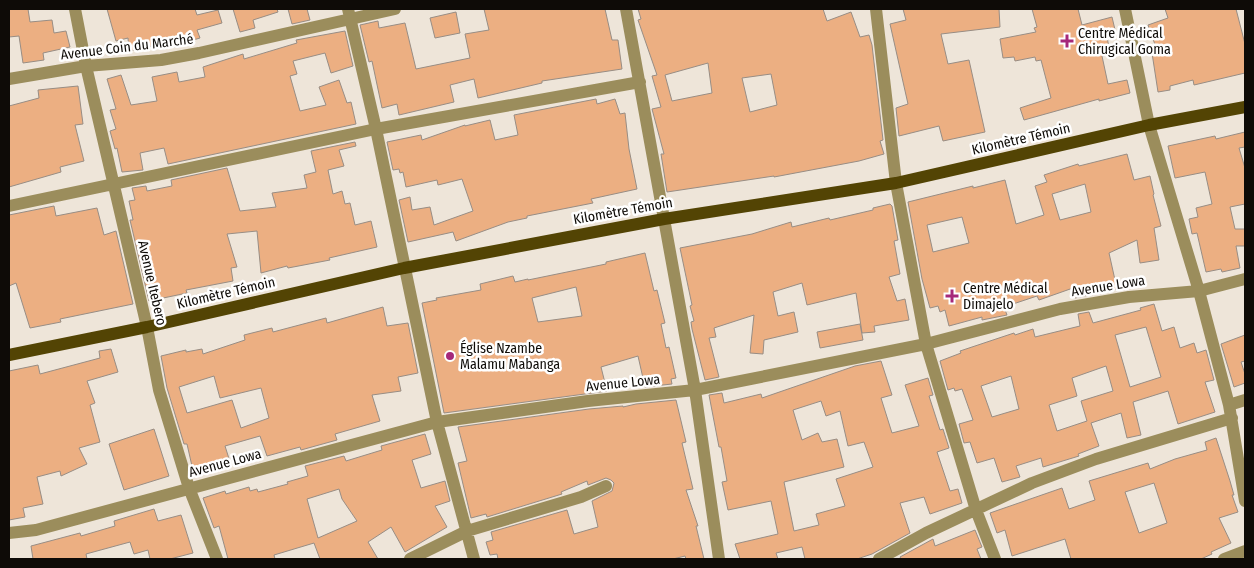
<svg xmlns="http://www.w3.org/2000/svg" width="1254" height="568" font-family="'Fira Sans Condensed',sans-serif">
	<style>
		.building { fill: #ecaf82; stroke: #988d84; fill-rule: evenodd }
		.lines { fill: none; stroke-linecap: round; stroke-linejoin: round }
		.minor { stroke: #9b8d5c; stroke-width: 12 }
		.major { stroke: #534404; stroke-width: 12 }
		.poi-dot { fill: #a5287a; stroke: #fff; stroke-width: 2 }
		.labels { text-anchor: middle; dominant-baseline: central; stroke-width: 5; stroke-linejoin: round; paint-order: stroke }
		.poi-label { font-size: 14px; fill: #0e0b07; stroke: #fff; text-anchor: start }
		.street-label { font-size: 14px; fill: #0e0b07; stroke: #fff }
	</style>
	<rect width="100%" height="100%" fill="#eee5d9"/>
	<!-- building -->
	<path class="building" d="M9,9H28L30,22L52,20L54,33L66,31L70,47L43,53L44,60L23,63L19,36L9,37Z
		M107,9H195L197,15L218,10L222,23L197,30L200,38L176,45L174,39L145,48V49L129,51L128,38L116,41Z
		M233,9H277L278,12L253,20L255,28L240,32Z
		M288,9H307L310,20L292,24Z
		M484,9H605L612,40H618L622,69L542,81V83L478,98L474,79L450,85L454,102L399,115L397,104L382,108L372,61L369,62L360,25L378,21L379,28L405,23L416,69L470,58L465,34L489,30Z
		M638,9H823L827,21L851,12L860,37L869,35L872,45L883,140L880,141L884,154L859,161L774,177V176L667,192L661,154H664L652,109L661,107L652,76L657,75L638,20L641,19ZM708,63L712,93L672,101L665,75ZM771,74L777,105L750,112L742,78Z
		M903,9H999L1000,27L941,34L948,64L969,60L985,132L943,141L939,126L899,136L896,108L908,104L890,24L906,20Z
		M1032,9H1078L1082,25L1112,17L1116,34L1107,36L1110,55L1102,56L1108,84L1127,80L1130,93L1099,101V99L1024,120L1020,108L1051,98L1041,60L1036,61L1035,57L1015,61L1014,57L1003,58L1000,39L1036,32L1034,28L1037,27Z
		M1165,9H1236L1245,44V73L1194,85L1193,80L1170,86V90L1158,92L1152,53H1158L1148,25L1168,18Z
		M456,12L460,33L435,38L430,18Z
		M345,31L353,66L331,73L325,53L293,61L297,74L290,76L300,111L326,105L319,87L339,80L347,103L351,102L356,124L168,164L164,148L140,153L143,170L122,172L117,148L115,149L110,131L116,129L110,110L116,109L107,79L121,75L131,105L157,101L152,77L177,72L179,82L205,77L203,67L243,54L244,59L297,43L296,40Z
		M78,86L83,124L75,125L84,161L60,167L61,172L9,187V106L39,98L38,90Z
		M596,99L597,104L615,99L620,114L625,113L629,149L637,189L591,199L593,203L527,216V218L508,222L456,241L453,232L408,242L399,200L410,197L412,210L430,207L434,225L473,211L462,179L438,185L437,180L406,187L403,172L400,173L399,169L393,170L387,142L421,135L422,140L465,125V126L490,120L495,140L518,135L514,115Z
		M1245,132V147L1239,148L1245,168V204L1230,207L1235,229H1245V246H1236L1240,268L1222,272L1221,269L1206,272L1197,233L1192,234L1189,219L1198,217L1196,208L1212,204L1205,172L1175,178L1168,146L1215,136L1216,139Z
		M355,142L356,146L339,150L344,166L328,170L333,194L342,191L345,204L350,203L355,225L371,221L377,247L329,258L330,260L288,268L287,266L261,273L257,231L227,234L237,267L231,268L233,281L186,290L187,293L149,301L130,220H133L129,201L135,200L132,188L146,186L147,191L172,186L171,180L227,168L240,211L276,207L272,193L307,188L304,175L316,172L311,151Z
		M1127,154L1134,180L1150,176L1154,194L1153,195L1161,226L1154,228L1159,260L1140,263L1137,240L1109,253L1117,289L1075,298L1073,288L1039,300L1037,296L1004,307L1007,315L982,320V317L949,326L945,310L940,312L938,306L930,308L922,279L908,202L973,186V188L1005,180L1016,224L1044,215L1035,186L1047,182L1044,175L1078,164L1079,166ZM1085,184L1091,212L1060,220L1052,194ZM962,217L969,243L933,252L927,225Z
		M890,204L892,206L898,240L894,241L900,274L889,277L897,301L905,299L909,320L874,326L875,332L862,333L856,293L807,305L802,283L773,292L778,316L794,312L798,332L764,340L763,354L750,353L754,315L714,328L716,337L709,338L719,377L705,380L692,329L691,322L694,321L690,306L692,305L680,248L752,234L791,222L792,227L829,218L830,220L873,210V208Z
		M54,206L56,216L97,208L104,235L116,231L133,304L60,319L61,322L30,328L16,283L9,286V215Z
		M645,253L654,291L657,290L665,323L661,324L666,348L669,347L676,378L671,379L672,384L645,387L638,356L601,367L607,391L444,413L422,303L437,300L436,298L481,290L480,284L513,276L515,282L528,279V280L606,264V262ZM576,287L582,316L538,322L532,298Z
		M1154,304L1162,331L1174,327L1180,348L1194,343L1197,353L1206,350L1214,380L1205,382L1215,412L1178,424L1168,391L1133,402L1141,435L1127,438L1121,413L1091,423L1099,446L1078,454L1079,456L1043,467L1041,458L1016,466L1020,477L1002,482L994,458L977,463L970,442L964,443L959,424L973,420L962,389L955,391L954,388L948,390L940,361L961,353L960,351L1014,333L1015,335L1033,329L1035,337L1080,326L1078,314L1089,312L1093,323L1141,310L1140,308ZM1146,327L1161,377L1130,387L1115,335ZM1106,366L1113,391L1081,401L1087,421L1057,431L1049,405L1077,396L1072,378ZM1011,376L1019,409L992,417L981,386Z
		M383,307L387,326L408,323L418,373L398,377L401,391L372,395L380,421L335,434L337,440L301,450L300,447L267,456L260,436L225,446L231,465L194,475L187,444H184L167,388L161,356L186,350V352L202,349L203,354L245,340L244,335L272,328L273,332L326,318L327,323ZM214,376L220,398L261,388L269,418L241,428L232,400L187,413L179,387Z
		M860,324L863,340L820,348L817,332Z
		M1245,335V361L1241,362L1245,374V383L1234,387L1221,344Z
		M111,349L118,372L87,381L95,403L90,405L100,442L79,448L87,464L61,476L60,471L37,477L43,504L23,508L25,517L9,520V371L38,365L40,374L100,358L99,351Z
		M881,361L892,395L881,398L892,433L919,426L905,385L928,378L933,395L929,396L940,430L943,429L949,448L937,452L950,491L958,489L962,503L930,514L924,497L900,503L910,533L872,554L857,559H805L802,547L776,553L778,559H740L735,544L778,534L771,501L728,510L722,482L727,481L721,447H719L709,395L722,393L724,403L761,394L762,398L855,366ZM821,401L826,416L840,411L848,446L864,442L873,467L836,479L845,506L816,514L819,525L794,531L784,482L844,467L837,439L822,442L818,433L802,440L793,410Z
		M676,400L686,442L682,443L693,489L686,490L698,526H696L704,559H686L685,556L673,559H498L497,554L490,555L486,542L493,540L491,532L567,510L574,534L598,527L592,501L612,491L614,483L611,480L606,478L588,485L587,481L561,492L562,494L487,517L486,514L471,518L458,463L467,461L458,427L589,409L623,406V407L636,404Z
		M154,429L169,476L124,490L109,444Z
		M425,434L431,454L412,460L421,488L445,481L450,501L435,506L447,527L405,552L391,527L368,542L378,559H320L314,543L274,555L275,559H228L219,526L214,528L203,498L225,491L226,494L249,487L250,491L257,489L258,492L288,484L287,482L308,476L305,466L344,456L346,461L382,450L381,446ZM339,489L342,499L357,521L318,538L307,499Z
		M1216,438L1230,481L1234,495H1232L1238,512L1219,518L1231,543L1211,552L1212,554L1201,559H1071L1065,539L1012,556L1005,530L997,533L990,513L1062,488L1069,509L1095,500L1089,481L1148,463L1150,469L1175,459L1207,450L1205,442ZM1154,483L1167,523L1139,533L1125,492Z
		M154,509L158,521L181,515L193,553L170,559H150L148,550L134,554L130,542L86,554L87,559H33L31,546L80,533L81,536L115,526L114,521Z
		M975,530L982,547L977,549L981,559H901L900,557L933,539L935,546Z"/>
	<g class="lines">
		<!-- minor -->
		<path class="minor" d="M75,9L86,66L147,327L159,390L189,488L217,559
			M348,9L376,129L437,422L474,559
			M626,9L695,390L719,559
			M876,9L896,183L926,344L976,510L995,559
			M1125,9L1149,125L1199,291L1229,405L1245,501
			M9,79L86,66L161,60L199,53L395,9
			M9,206L376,129L640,82
			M1229,405L1245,400
			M9,533L36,530L437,422L588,401L695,390L926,344L1060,309L1129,297L1199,291L1245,279
			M410,559L467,531L581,497L606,486
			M879,559L926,533L1032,483L1096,459L1232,418
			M1224,559L1245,551"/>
		<!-- major -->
		<path class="major" d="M9,355L147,327L404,268L664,219L896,183L1149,125L1245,107"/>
	</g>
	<!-- markers -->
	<g class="poi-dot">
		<path d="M1064.5 33.5h5v5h5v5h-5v5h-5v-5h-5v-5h5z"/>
		<path d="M949.5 288.5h5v5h5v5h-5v5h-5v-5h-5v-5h5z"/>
		<circle cx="450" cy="356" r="5"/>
	</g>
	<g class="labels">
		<!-- poi labels -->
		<g class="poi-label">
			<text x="1078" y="33">Centre Médical<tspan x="1078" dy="16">Chirugical Goma</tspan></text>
			<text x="963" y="288">Centre Médical<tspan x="963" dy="16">Dimajelo</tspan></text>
			<text x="460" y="348">Église Nzambe<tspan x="460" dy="16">Malamu Mabanga</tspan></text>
		</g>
		<!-- street labels -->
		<g class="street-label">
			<text transform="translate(127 47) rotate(-7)">Avenue Coin du Marché</text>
			<text transform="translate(1021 139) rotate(-13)">Kilomètre Témoin</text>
			<text transform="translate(623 211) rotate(-10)">Kilomètre Témoin</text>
			<text transform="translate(152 283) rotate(77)">Avenue Itebero</text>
			<text transform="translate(1108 286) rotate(-9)">Avenue Lowa</text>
			<text transform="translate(226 293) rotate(-13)">Kilomètre Témoin</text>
			<text transform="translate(623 383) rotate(-6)">Avenue Lowa</text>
			<text transform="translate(225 463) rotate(-15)">Avenue Lowa</text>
		</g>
	</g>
	<!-- border -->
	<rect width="1254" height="568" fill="none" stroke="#0e0b07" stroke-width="20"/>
</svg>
